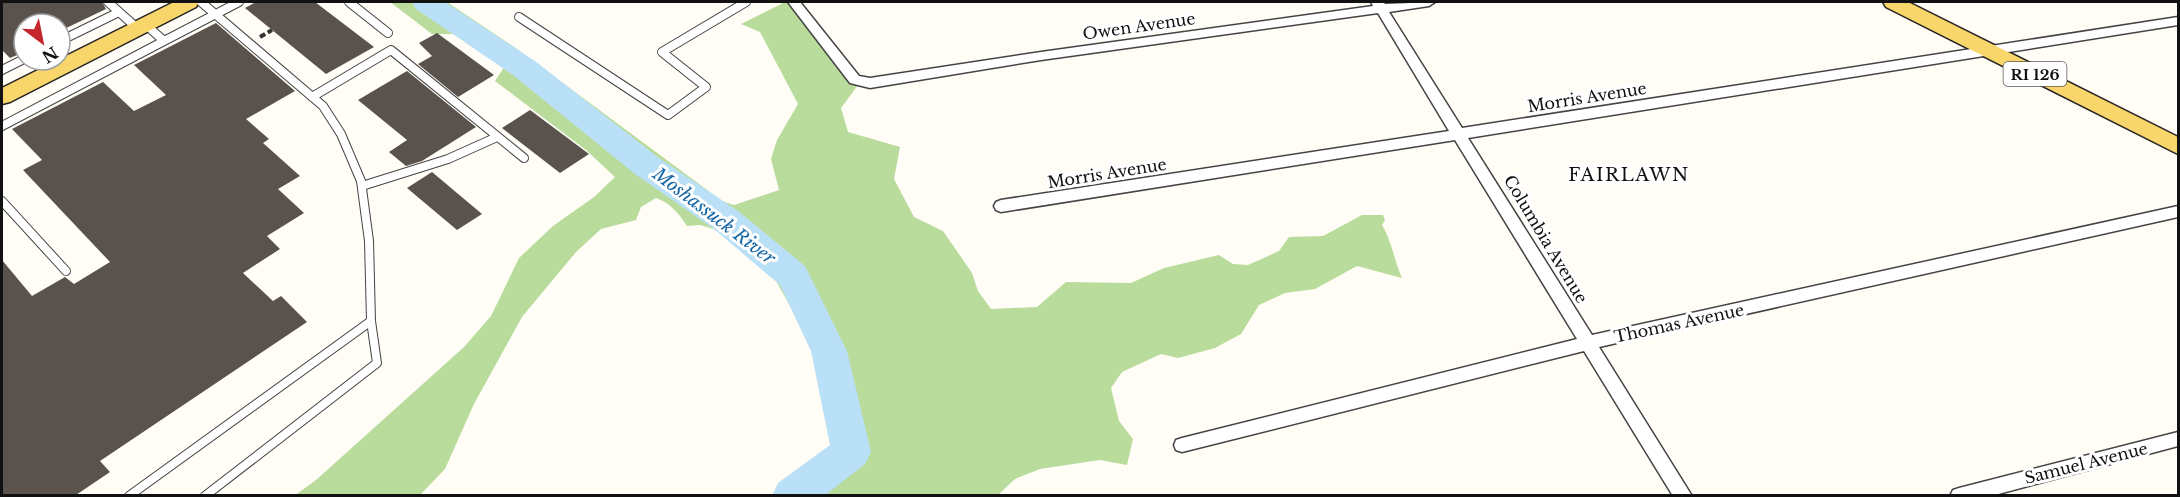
<svg xmlns="http://www.w3.org/2000/svg" width="2180" height="497" font-family="'Libre Baskerville',serif">
	<style>
		.forest { fill: #b9dc9c }
		.lines { fill: none; stroke-linecap: round; stroke-linejoin: round }
		.river { fill: #b9e0f7; fill-rule: evenodd }
		.building { fill: #5a524d }
		.service-casing { stroke: #444; stroke-width: 10 }
		.minor-casing { stroke: #444; stroke-width: 3 }
		.primary-casing { stroke: #222; stroke-width: 3 }
		.path { stroke: #333; stroke-width: 4; stroke-dasharray: 6 3; stroke-linecap: butt }
		.service { stroke: #fff; stroke-width: 8 }
		.minor { fill: #fff; fill-rule: evenodd }
		.primary { fill: #f9d66b; fill-rule: evenodd }
		.labels { text-anchor: middle; dominant-baseline: central; stroke-width: 6; stroke-linejoin: round; paint-order: stroke }
		.shield { fill: #fff; stroke: #585858; stroke-width: 1.5 }
		.shield-label { font-size: 15px; font-weight: bold; fill: #111 }
		.street-label { font-size: 16px; fill: #111; stroke: #fff }
		.neighbourhood-label { font-size: 18px; letter-spacing: 1.5px; fill: #111; stroke: #fff }
		.water-label { font-size: 18px; font-style: italic; fill: #1768a6; stroke: #fff }
	</style>
	<rect width="100%" height="100%" fill="#fffdf5"/>
	<!-- forest -->
	<path class="forest" d="M390,2H447L517,49L722,201L734,205L779,190L771,159L777,140L798,104L760,32L741,24L785,2H792L861,81L841,108L848,132L900,147L894,179L914,217L943,231L972,273L978,291L991,309L1037,307L1066,282L1131,283L1164,268L1219,255L1233,264L1248,265L1279,251L1289,237L1323,236L1362,215H1383L1385,220L1382,225C1393,244 1394,260 1402,278L1357,266L1315,289L1285,293L1259,305L1241,334L1215,348L1178,358L1161,354L1122,372L1111,388L1119,421L1133,439L1127,465L1100,460L1040,469L1015,479L998,495H824L841,448L834,384L763,258L730,234L700,225L687,226C679,214 671,203 656,198L641,207L636,220L601,229L576,252L522,317L474,404L445,469L420,495L294,496L316,480L464,347L491,316L519,258L553,226L594,197L615,177L586,150L495,81L507,63L471,34H432Z"/>
	<g class="lines">
		<!-- river -->
		<path class="river" d="M412,2H445L535,61L659,158L738,211L805,266L847,351L871,452L865,464L824,496H772L778,483L830,445L811,351L780,285L714,229L635,174L513,75L416,9Z"/>
	</g>
	<!-- building -->
	<path class="building" d="M2,2H102L106,9L60,31V24H24V52L10,58L2,50Z
		M256,2H315L374,47L326,74L245,8Z
		M216,23L295,91L246,119L269,139L263,143L300,176L278,189L304,213L267,236L280,249L243,273L273,301L281,296L307,322L100,461L110,472L76,495H2V260L32,296L65,277L74,284L110,262L23,170L42,160L12,129L103,82L134,111L166,95L134,65Z
		M437,33L494,75L458,97L418,64L432,56L419,43Z
		M407,71L476,127L422,161L406,166L389,152L407,140L358,100Z
		M530,110L589,154L560,173L502,128Z
		M432,172L482,214L457,230L407,188Z"/>
	<g class="lines">
		<defs>
			<path id="service" d="M108,2L137,28
				M201,2L323,106L341,134L361,181L369,241L371,321L377,363L205,496
				M349,2L388,33
				M519,17L668,115L706,87L662,52L746,2
				M145,24L164,41L239,2
				M60,41L119,12
				M2,70L24,59
				M312,97L391,50L524,158
				M2,126L164,41
				M362,186L448,159L497,137
				M2,201L66,271
				M129,496L371,321"/>
			<path id="minor" d="M788,2H800L859,76L870,78L1041,52L1373,6L1371,2H1383L1385,4L1435,2L1429,6L1389,12L1462,128L2178,17V25L1468,138L1592,335L2178,206V217L1599,347L1692,496H1673L1584,351L1182,452L1176,450L1174,445L1176,440L1182,438L1577,339L1455,140L1001,212L996,210L994,206L996,202L1001,200L1449,131L1378,13L1041,60L870,88L850,83Z
				M2178,432V446L1991,496H1950L1953,490L1959,488Z"/>
			<path id="primary" d="M174,2H199L196,7L10,102L2,104V88Z
				M1883,2H1908L2178,137V154L1886,7Z"/>
		</defs>
		<!-- service casing -->
		<use href="#service" class="service-casing"/>
		<!-- minor casing -->
		<use href="#minor" class="minor-casing"/>
		<!-- primary casing -->
		<use href="#primary" class="primary-casing"/>
		<!-- path -->
		<path class="path" d="M260,37L272,30"/>
		<!-- service -->
		<use href="#service" class="service"/>
		<!-- minor -->
		<use href="#minor" class="minor"/>
		<!-- primary -->
		<use href="#primary" class="primary"/>
	</g>
	<g class="labels">
		<!-- shield labels -->
		<rect class="shield" x="2003.5" y="62" width="63" height="24" rx="4.5"/>
		<g class="shield-label">
			<text x="2035" y="74">RI 126</text>
		</g>
		<!-- street labels -->
		<g class="street-label">
			<text transform="translate(1139 26) rotate(-8)">Owen Avenue</text>
			<text transform="translate(1587 97) rotate(-9)">Morris Avenue</text>
			<text transform="translate(1107 173) rotate(-9)">Morris Avenue</text>
			<text transform="translate(1546 239) rotate(59)">Columbia Avenue</text>
			<text transform="translate(1679 323) rotate(-12)">Thomas Avenue</text>
			<text transform="translate(2086 463) rotate(-14)">Samuel Avenue</text>
		</g>
		<!-- neighbourhood labels -->
		<g class="neighbourhood-label">
			<text x="1629" y="175">FAIRLAWN</text>
		</g>
		<!-- water labels -->
		<g class="water-label">
			<text transform="translate(714 216) rotate(37)">Moshassuck River</text>
		</g>
	</g>
	<!-- border -->
	<rect width="2180" height="497" fill="none" stroke="#111111" stroke-width="6"/>
	<!-- north arrow -->
	<g transform="translate(42 42) rotate(148)"><circle r="28" fill="#ffffff" stroke="#a0a0a0" stroke-width="1.5"/>
	<path d="M0-4.5L10 22L0 15L-10 22Z" fill="#c4262e"/>
	<text y="-9" font-size="16" font-weight="bold" text-anchor="middle" fill="#111111">N</text>
	</g>
</svg>
